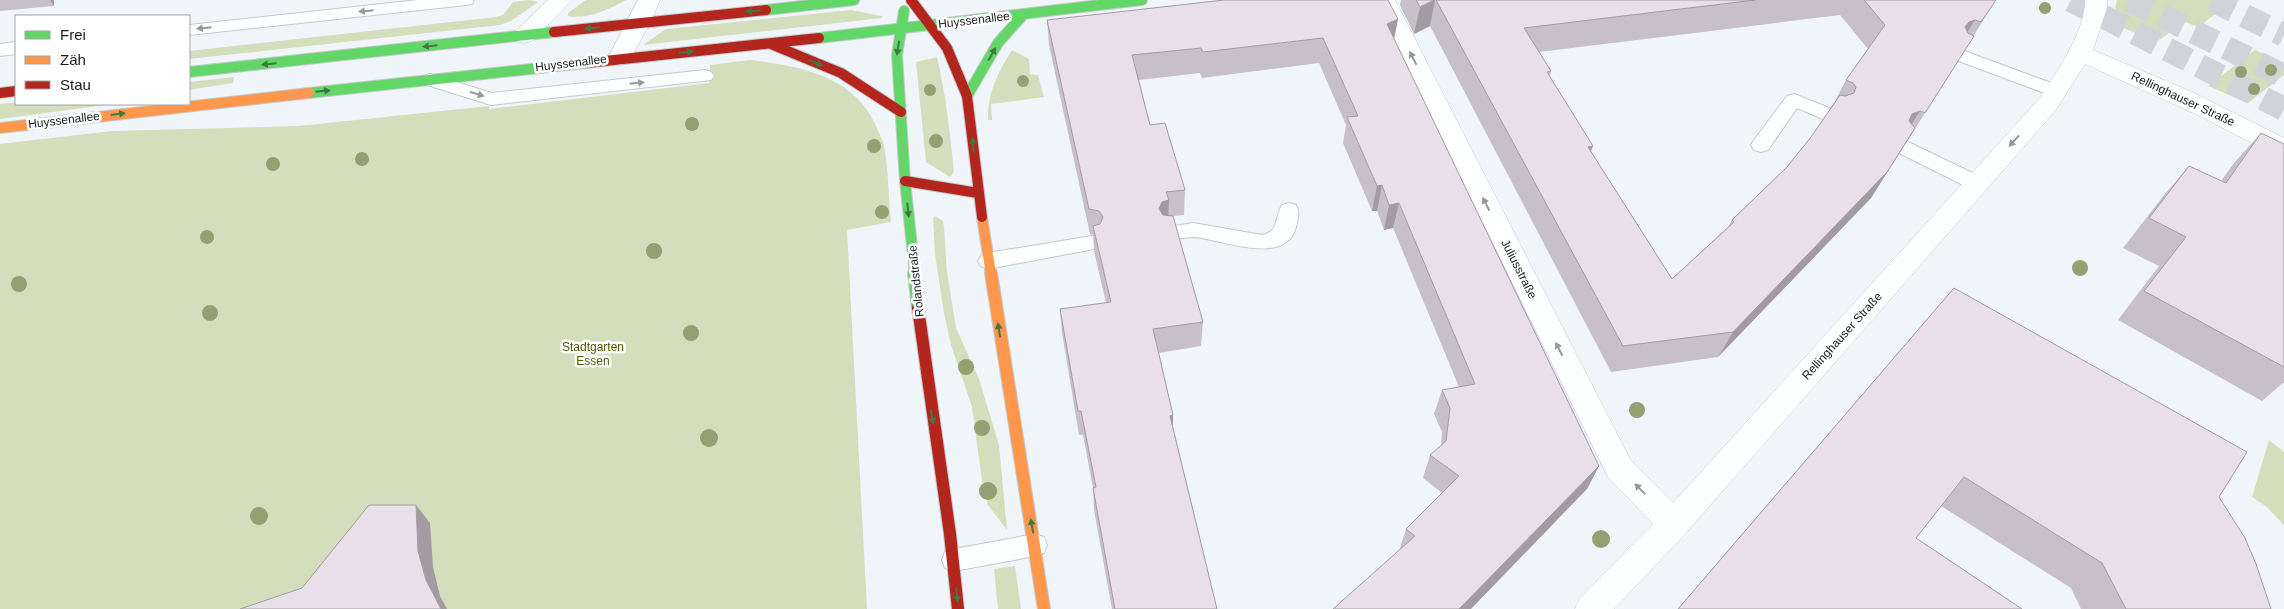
<svg xmlns="http://www.w3.org/2000/svg" width="2284" height="609" font-family="Helvetica,sans-serif">
	<style>
		.green { fill: #d4debc }
		.lines { fill: none; stroke-linecap: round; stroke-linejoin: round }
		.highway-tunnel { stroke: #d0d4d9; stroke-width: 24; stroke-dasharray: 24 12; stroke-linecap: butt }
		.lane-casing { stroke: #c5c9cd; stroke-width: 2 }
		.street-casing { stroke: #c5c9cd; stroke-width: 1 }
		.fast-far1-casing { stroke: #c5c9cd; stroke-width: 12 }
		.fast-casing { stroke: #c5c9cd; stroke-width: 14 }
		.slow-far1-casing { stroke: #c5c9cd; stroke-width: 12 }
		.slow-casing { stroke: #c5c9cd; stroke-width: 14 }
		.jam-far1-casing { stroke: #c5c9cd; stroke-width: 12 }
		.jam-casing { stroke: #c5c9cd; stroke-width: 14 }
		.lane { fill: #fdfefe; fill-rule: evenodd }
		.street { fill: #fdfefe; fill-rule: evenodd }
		.fast-far1 { stroke: #63d668; stroke-width: 10 }
		.fast { stroke: #63d668; stroke-width: 12 }
		.slow-far1 { stroke: #ff974d; stroke-width: 10 }
		.slow { stroke: #ff974d; stroke-width: 12 }
		.jam-far1 { stroke: #b3261e; stroke-width: 10 }
		.jam { stroke: #b3261e; stroke-width: 12 }
		.tree { fill: #969f72 }
		.wall { fill: #c8c0c8; fill-rule: evenodd }
		.shaded-wall { fill: #a29ca2 }
		.building { fill: #e8dfe8; stroke: #a29ca2 }
		.oneway { fill: #969899 }
		.oneway2 { fill: #3e7943 }
		.labels { text-anchor: middle; dominant-baseline: central; stroke-width: 5; stroke-linejoin: round; paint-order: stroke }
		.street-label { font-size: 12px; fill: #181c1e; stroke: #fff }
		.park-label { font-size: 12px; fill: #4d5902; stroke: #fff }
	</style>
	<rect width="100%" height="100%" fill="#f0f5fa"/>
	<!-- green -->
	<path class="green" d="M528,0L538,2L511,21L500,25L189,59V51L496,17L503,15L513,2Z
		M586,0H626C609,9 588,20 568,16V13Z
		M2117,0H2216L2213,2L2225,7L2198,27L2185,22L2156,42L2112,23Z
		M851,10L882,16V18L643,45L666,29Z
		M1012,50L1029,59L1030,74L1038,75L1044,97L991,104L992,120H988C987,94 998,72 1012,50Z
		M2255,50L2284,63V75L2248,103L2208,86Z
		M937,57C946,95 950,133 954,172L950,177L926,162L916,62Z
		M750,60C801,66 855,76 877,128C879,134 883,140 884,146C889,171 888,197 891,222L847,230L867,609H0V144L112,131L299,126L489,106V109L709,83L710,65Z
		M234,77L233,83L189,90V82Z
		M16,102V104H113L0,119V104Z
		M935,216L943,221L944,227L947,272L956,328L979,379L999,445L1007,530L988,505L983,488L972,407L951,345L944,313L935,254L933,218Z
		M2269,440L2284,452V525L2267,507L2252,497Z
		M1015,566L1021,609H998L994,569Z"/>
	<g class="lines">
		<!-- highway-tunnel -->
		<path class="highway-tunnel" d="M2071,0L2284,109
			M2129,0L2284,76
			M2212,0L2284,35"/>
		<defs>
			<path id="lane" d="M418,0H474L472,4L466,5L189,35V25Z
				M16,42V54L0,56V44Z
				M1959,49L2062,87L2065,91L2062,95L2056,97L2050,95L1953,59L1950,55L1953,51Z
				M705,70L711,72L714,76L711,80L491,105L424,84L421,80L424,76L430,74L492,93Z
				M1794,94L1837,111L1839,115L1837,119L1830,121L1823,119L1797,108L1768,150L1761,152L1754,150L1751,145L1754,140L1787,96Z
				M1904,140L1983,178L1986,183L1983,188L1976,190L1969,188L1897,152L1894,147L1897,142Z
				M1289,203L1296,205C1300,212 1298,220 1296,227C1286,267 1220,239 1194,237C1183,237 1174,241 1163,238L1160,233L1163,228L1193,223L1262,235C1280,231 1274,218 1282,205Z
				M1092,236L1099,238L1102,243L1099,248L988,269L981,266L978,261L981,256L988,253Z
				M1035,534L1044,537L1047,545L1044,553L1035,556L954,571L945,568L942,560L945,552L954,549Z"/>
			<path id="street" d="M548,0H572L532,41L524,43L516,41L513,36L516,31Z
				M638,0H660L650,23L628,63L620,65L612,63L608,58Z
				M1373,0H1395L1630,459L1673,503L2039,99C2056,73 2085,33 2085,0H2107V8L2093,50L2192,92L2284,138V157L2275,155L2200,116L2085,64L2055,111L1685,534L1614,609H1575L1580,598L1653,524L1608,477Z"/>
			<path id="fast-far1" d="M766,10L854,0
				M904,11L897,55L905,181L915,274
				M819,38L1142,0
				M189,72L554,32
				M309,93L586,63
				M967,96L998,43L1023,15"/>
			<path id="fast" d="M914,273L918,308"/>
			<path id="slow-far1" d="M0,128L309,93
				M982,217L991,274"/>
			<path id="slow" d="M991,273L1044,609"/>
			<path id="jam-far1" d="M911,0L947,48L967,96L982,217
				M554,32L766,10
				M773,45L841,73L901,112
				M586,63L819,38
				M0,93L16,91
				M905,181L978,193"/>
			<path id="jam" d="M918,308L950,534L958,609"/>
		</defs>
		<!-- lane casing -->
		<use href="#lane" class="lane-casing"/>
		<!-- street casing -->
		<use href="#street" class="street-casing"/>
		<!-- fast-far1 casing -->
		<use href="#fast-far1" class="fast-far1-casing"/>
		<!-- fast casing -->
		<use href="#fast" class="fast-casing"/>
		<!-- slow-far1 casing -->
		<use href="#slow-far1" class="slow-far1-casing"/>
		<!-- slow casing -->
		<use href="#slow" class="slow-casing"/>
		<!-- jam-far1 casing -->
		<use href="#jam-far1" class="jam-far1-casing"/>
		<!-- jam casing -->
		<use href="#jam" class="jam-casing"/>
		<!-- lane -->
		<use href="#lane" class="lane"/>
		<!-- street -->
		<use href="#street" class="street"/>
		<!-- fast-far1 -->
		<use href="#fast-far1" class="fast-far1"/>
		<!-- fast -->
		<use href="#fast" class="fast"/>
		<!-- slow-far1 -->
		<use href="#slow-far1" class="slow-far1"/>
		<!-- slow -->
		<use href="#slow" class="slow"/>
		<!-- jam-far1 -->
		<use href="#jam-far1" class="jam-far1"/>
		<!-- jam -->
		<use href="#jam" class="jam"/>
	</g>
	<!-- trees -->
	<g class="tree">
		<circle cx="2045" cy="8" r="6"/>
		<circle cx="2271" cy="70" r="6"/>
		<circle cx="2241" cy="72" r="6"/>
		<circle cx="1023" cy="81" r="6"/>
		<circle cx="2254" cy="89" r="6"/>
		<circle cx="930" cy="90" r="6"/>
		<circle cx="692" cy="124" r="7"/>
		<circle cx="936" cy="141" r="7"/>
		<circle cx="874" cy="146" r="7"/>
		<circle cx="362" cy="159" r="7"/>
		<circle cx="273" cy="164" r="7"/>
		<circle cx="882" cy="212" r="7"/>
		<circle cx="207" cy="237" r="7"/>
		<circle cx="654" cy="251" r="8"/>
		<circle cx="2080" cy="268" r="8"/>
		<circle cx="19" cy="284" r="8"/>
		<circle cx="210" cy="313" r="8"/>
		<circle cx="691" cy="333" r="8"/>
		<circle cx="966" cy="367" r="8"/>
		<circle cx="1637" cy="410" r="8"/>
		<circle cx="982" cy="428" r="8"/>
		<circle cx="709" cy="438" r="9"/>
		<circle cx="988" cy="491" r="9"/>
		<circle cx="259" cy="516" r="9"/>
		<circle cx="1601" cy="539" r="9"/>
	</g>
	<!-- wall -->
	<path class="wall" d="M0,0H54V6L0,11Z
		M1401,0H1996L1908,140L1871,198L1718,357L1611,372L1430,26L1414,34L1400,5ZM1840,15L1868,49L1846,80L1834,103L1811,137L1786,168L1732,220L1728,227L1672,279L1591,152L1550,77L1551,71L1539,52Z
		M1398,19L1394,39L1599,466L1587,489L1399,551L1406,529L1442,493L1423,478L1430,455L1441,446L1442,432L1434,414L1442,390L1459,387L1393,228L1384,230L1377,211H1372L1343,143L1346,125L1319,63L1202,78L1200,73L1139,80L1150,125L1185,190L1184,215L1173,216L1203,322L1201,346L1159,353L1173,415V427L1217,609H1112L1094,510L1093,488L1083,435H1079L1062,333L1060,309L1106,303L1094,251L1093,235L1090,234L1049,45L1047,20Z
		M2261,133L2284,144V383H2283L2262,401L2118,320L2159,266L2123,248L2164,195L2189,166L2221,181L2234,163Z
		M1954,288L2219,497L2271,609H2081L2071,588L1941,506L1916,538L1678,609Z"/>
	<!-- shaded-wall -->
	<path class="shaded-wall" d="M50,0H54V6Z
		M1434,0H1435L1430,26L1414,34L1420,7Z
		M1398,19L1393,44L1387,24Z
		M1975,20L1958,47L1965,27L1969,22Z
		M1920,111L1903,138L1895,141L1912,114Z
		M1915,128L1871,198L1718,357L1733,332Z
		M1593,146L1583,173L1588,147Z
		M1382,185L1377,211H1372L1377,186Z
		M1169,200L1168,225L1159,209L1162,202Z
		M1399,203L1393,228L1384,230L1389,205Z
		M1173,415V439L1170,416Z
		M1599,466L1587,489L1471,609H1459Z
		M416,505L430,523L433,567L440,596L447,609H441L426,580L418,551Z"/>
	<!-- building -->
	<path class="building" d="M1224,0H1388L1398,19L1387,24L1599,466L1459,609H1333L1415,536L1406,529L1459,476L1430,455L1446,441L1450,408L1442,390L1475,384L1399,203L1389,205L1382,185L1377,186L1347,117L1358,116L1323,38L1203,52L1201,48L1132,55L1150,125L1165,123L1185,190L1166,192L1169,200L1162,202L1159,209L1163,215L1173,216L1203,322L1153,329L1173,415L1170,416L1217,609H1115L1093,488L1096,487L1081,411H1078L1060,309L1111,302L1093,226L1100,224L1103,217L1099,211L1089,209L1047,20Z
		M1416,0H1434L1420,7Z
		M1436,0H1755L1524,28L1551,71L1547,72L1593,146L1588,147L1672,279L1734,222L1732,220L1786,168L1811,137L1840,95L1845,96L1854,93L1856,87L1853,83L1846,80L1885,25L1864,0H1996L1981,22L1975,20L1969,22L1965,27L1968,33L1974,36L1925,113L1920,111L1912,114L1909,121L1915,128L1887,172L1733,332L1623,346Z
		M2261,133L2284,144V367L2144,291L2186,237L2149,218L2189,166L2226,183Z
		M1954,288L2247,452L2219,497L2245,538L2256,564L2271,609H2126L2102,563L1964,477L1916,538L2022,609H1678Z
		M369,505H416L418,551L426,580L441,609H240L302,588Z"/>
	<!-- one-way arrows -->
	<defs><path id="oneway-solid" d="M-6-.8H1V-3.2L6.5 0L1 3.2V.8H-6Z" transform="scale(1.25)"/></defs>
	<g class="oneway">
		<use href="#oneway-solid" transform="translate(366 11) rotate(174)"/>
		<use href="#oneway-solid" transform="translate(204 28) rotate(174)"/>
		<use href="#oneway-solid" transform="translate(1413 58) rotate(-117)"/>
		<use href="#oneway-solid" transform="translate(637 83) rotate(-6)"/>
		<use href="#oneway-solid" transform="translate(477 94) rotate(17)"/>
		<use href="#oneway-solid" transform="translate(2014 141) rotate(132)"/>
		<use href="#oneway-solid" transform="translate(1486 204) rotate(-117)"/>
		<use href="#oneway-solid" transform="translate(1559 349) rotate(-117)"/>
		<use href="#oneway-solid" transform="translate(1640 489) rotate(-134)"/>
	</g>
	<g class="oneway2">
		<use href="#oneway-solid" transform="translate(753 11) rotate(174)"/>
		<use href="#oneway-solid" transform="translate(592 28) rotate(174)"/>
		<use href="#oneway-solid" transform="translate(430 46) rotate(174)"/>
		<use href="#oneway-solid" transform="translate(898 48) rotate(99)"/>
		<use href="#oneway-solid" transform="translate(686 52) rotate(-5)"/>
		<use href="#oneway-solid" transform="translate(992 54) rotate(-60)"/>
		<use href="#oneway-solid" transform="translate(816 63) rotate(22)"/>
		<use href="#oneway-solid" transform="translate(269 64) rotate(174)"/>
		<use href="#oneway-solid" transform="translate(323 91) rotate(-6)"/>
		<use href="#oneway-solid" transform="translate(118 114) rotate(-7)"/>
		<use href="#oneway-solid" transform="translate(973 145) rotate(-96)"/>
		<use href="#oneway-solid" transform="translate(908 210) rotate(84)"/>
		<use href="#oneway-solid" transform="translate(999 330) rotate(-99)"/>
		<use href="#oneway-solid" transform="translate(932 417) rotate(82)"/>
		<use href="#oneway-solid" transform="translate(1032 526) rotate(-100)"/>
		<use href="#oneway-solid" transform="translate(957 595) rotate(85)"/>
	</g>
	<g class="labels">
		<!-- street labels -->
		<g class="street-label">
			<text transform="translate(974 20) rotate(-7)">Huyssenallee</text>
			<text transform="translate(571 63) rotate(-7)">Huyssenallee</text>
			<text transform="translate(2183 99) rotate(25)">Rellinghauser Straße</text>
			<text transform="translate(64 120) rotate(-7)">Huyssenallee</text>
			<text transform="translate(1519 269) rotate(63)">Juliusstraße</text>
			<text transform="translate(916 281) rotate(-96)">Rolandstraße</text>
			<text transform="translate(1842 336) rotate(-48)">Rellinghauser Straße</text>
		</g>
		<!-- park labels -->
		<g class="park-label">
			<text x="593" y="347">Stadtgarten<tspan x="593" dy="14">Essen</tspan></text>
		</g>
	</g>
	<!-- legend -->
	<rect x="15" y="15" width="175" height="90" fill="#ffffff" stroke="#a3a4a5"/>
	<rect x="25" y="31" width="25" height="8" fill="#63d668" stroke="#a3a4a5"/>
	<text x="60" y="40" font-size="15" fill="#181c1e">Frei</text>
	<rect x="25" y="56" width="25" height="8" fill="#ff974d" stroke="#a3a4a5"/>
	<text x="60" y="65" font-size="15" fill="#181c1e">Zäh</text>
	<rect x="25" y="81" width="25" height="8" fill="#b3261e" stroke="#a3a4a5"/>
	<text x="60" y="90" font-size="15" fill="#181c1e">Stau</text>
</svg>
